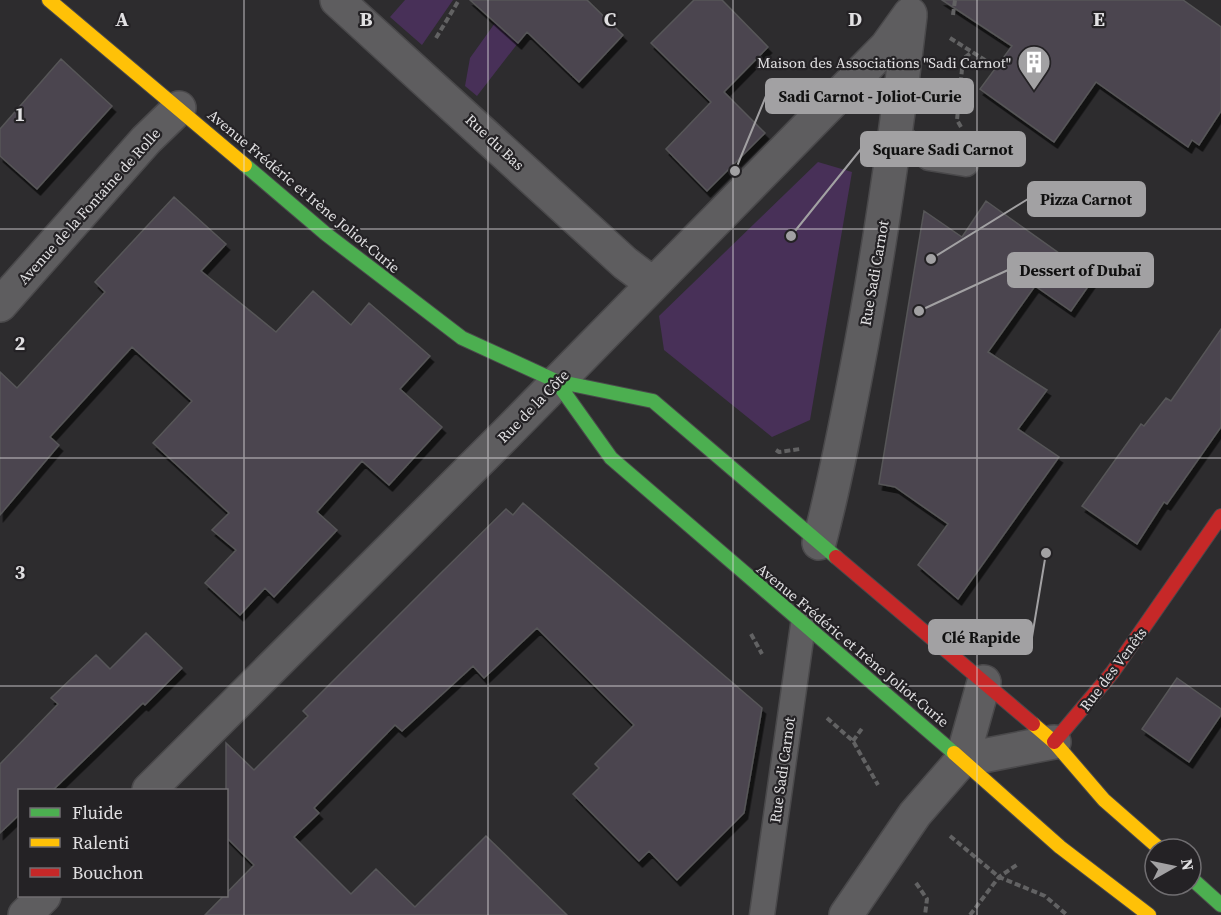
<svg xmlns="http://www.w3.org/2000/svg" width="1221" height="915" font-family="'Source Serif 4',serif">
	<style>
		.green { fill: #483058 }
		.building { fill: #4b454f; stroke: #575658; stroke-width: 1.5; filter: url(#shadow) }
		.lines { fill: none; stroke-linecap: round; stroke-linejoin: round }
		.lane-casing { stroke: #4a494b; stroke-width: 27 }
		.street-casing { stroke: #4a494b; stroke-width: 36 }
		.fast-casing { stroke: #4a494b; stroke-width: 16 }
		.slow-casing { stroke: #4a494b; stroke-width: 16 }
		.jam-casing { stroke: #4a494b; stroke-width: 16 }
		.path { stroke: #626263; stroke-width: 4; stroke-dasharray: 6 3; stroke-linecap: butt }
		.lane { stroke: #5e5d5f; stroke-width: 24 }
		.street { stroke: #5e5d5f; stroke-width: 33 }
		.fast { stroke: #4caf50; stroke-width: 14 }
		.slow { stroke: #ffc107; stroke-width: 14 }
		.jam { stroke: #c62828; stroke-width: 14 }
		.grid { fill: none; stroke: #e1e0e2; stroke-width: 1.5; stroke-opacity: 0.55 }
		.labels { text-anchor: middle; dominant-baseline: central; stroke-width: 4.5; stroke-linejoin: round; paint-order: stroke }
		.poi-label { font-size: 15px; fill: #e1e0e2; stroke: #242225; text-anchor: end }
		.street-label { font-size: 15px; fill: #e1e0e2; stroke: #242225 }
		.grid-label { font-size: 20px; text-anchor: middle; font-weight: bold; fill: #e1e0e2; stroke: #242225; stroke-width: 4.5; stroke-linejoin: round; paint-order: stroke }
		.leader { fill: none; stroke: #a2a1a3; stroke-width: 2 }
		.callout-dot { fill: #a2a1a3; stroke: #242225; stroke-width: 2 }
		.callout { fill: #a2a1a3; stroke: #a2a1a3; stroke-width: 2 }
		.callout-label { font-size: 16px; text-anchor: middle; font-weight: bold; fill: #111 }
	</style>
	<defs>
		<filter id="shadow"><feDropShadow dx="3.5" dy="6" stdDeviation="0" flood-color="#0009"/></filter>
	</defs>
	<rect width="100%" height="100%" fill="#2d2c2e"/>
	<!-- green -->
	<path class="green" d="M405,0H453L422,45L390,17Z
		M495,23L518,43L477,96L465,86L470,58Z
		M818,162L852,172L810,420L772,437L664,350L659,316Z"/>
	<!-- building -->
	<path class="building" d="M470,0H587L623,35L579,82L527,32L518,43Z
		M694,0H722L768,47L724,92L765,133L707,191L666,149L711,102L651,43Z
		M942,0H1183L1221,27V111L1199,145L1192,140L1188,147L1096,82L1054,142L980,89L1012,46Z
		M61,59L112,106L37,189L0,156V129Z
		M174,197L226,244L201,271L276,332L313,291L351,325L369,303L430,356L400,389L442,427L389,485L362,461L317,512L337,530L274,597L265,588L240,615L205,583L236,550L212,530L229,513L153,443L192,401L132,347L50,437L59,445L0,515V372L17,388L105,292L95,282Z
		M986,201L1094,278L1071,311L1035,286L988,352L1047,390L1018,429L1059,457L958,599L918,565L948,524L895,487L879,484L924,211L962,237Z
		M1221,329V427L1167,504L1164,502L1137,544L1082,506L1141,424L1144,426L1166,398L1171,401Z
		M523,503L762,708L744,813L677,880L649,851L639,861L573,794L599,768L595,764L634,725L537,628L484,678L473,666L402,731L395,725L314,808L319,813L294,837L351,894L376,869L415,907L486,836L567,915H205L254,865L226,837V743L254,770L308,716L303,711L442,572L506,509L513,515Z
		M146,633L182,668L145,705L143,703L53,790H20V814L0,833V764L58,704L51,698L96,655L110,669Z
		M1177,678L1221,709V715L1189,762L1142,729Z"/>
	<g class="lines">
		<defs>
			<path id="lane" d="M897,134L929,158L966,164
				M762,915L803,625"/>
			<path id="street" d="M337,0L625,263L653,284
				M0,305L146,140L179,108
				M819,543C834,487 845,430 856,373C879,255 896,136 910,16
				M962,760L1054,742
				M149,790L506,434L887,46L910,14
				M25,915L44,896
				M846,915L915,814L962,760L984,682"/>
			<path id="fast" d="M245,165L326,234L462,338L556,381L653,401L836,557
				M556,381L611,458L954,753
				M1191,878L1221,905"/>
			<path id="slow" d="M49,0L245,165
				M1033,724L1054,742L1104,800L1160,849
				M954,753L1060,847L1149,915"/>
			<path id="jam" d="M836,557L1033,724
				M1054,742L1112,673L1221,516"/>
		</defs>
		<!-- lane casing -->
		<use href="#lane" class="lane-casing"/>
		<!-- street casing -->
		<use href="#street" class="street-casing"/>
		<!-- fast casing -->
		<use href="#fast" class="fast-casing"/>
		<!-- slow casing -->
		<use href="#slow" class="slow-casing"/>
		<!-- jam casing -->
		<use href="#jam" class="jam-casing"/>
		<!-- path -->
		<path class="path" d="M953,15L955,0
			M436,38L459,0
			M950,38L996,67
			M961,127L957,120L963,59L972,52
			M776,450L779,452L800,449
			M751,634L762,654
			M827,718L853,741L878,785
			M853,741L863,727
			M950,836L999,877L1045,896L1067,915
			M916,883L927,899L925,915
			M970,915L999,877L1018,864"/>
		<!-- lane -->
		<use href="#lane" class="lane"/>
		<!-- street -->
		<use href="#street" class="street"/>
		<!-- fast -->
		<use href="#fast" class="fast"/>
		<!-- slow -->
		<use href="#slow" class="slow"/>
		<!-- jam -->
		<use href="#jam" class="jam"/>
	</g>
	<!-- grid -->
	<path class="grid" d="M244,0V915M488,0V915M733,0V915M977,0V915M0,229H1221M0,458H1221M0,686H1221"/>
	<!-- icons -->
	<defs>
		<symbol id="building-pin" viewBox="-11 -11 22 30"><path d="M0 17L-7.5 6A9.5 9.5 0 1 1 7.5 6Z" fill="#a2a1a3" stroke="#242225"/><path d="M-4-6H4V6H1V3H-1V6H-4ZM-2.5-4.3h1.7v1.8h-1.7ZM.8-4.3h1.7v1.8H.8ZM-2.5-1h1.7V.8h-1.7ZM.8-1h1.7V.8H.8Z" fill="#fff"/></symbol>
	</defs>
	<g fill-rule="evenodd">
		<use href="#building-pin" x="1015" y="43" width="38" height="52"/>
	</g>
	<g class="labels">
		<!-- poi labels -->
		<g class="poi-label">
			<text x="1011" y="62">Maison des Associations "Sadi Carnot"</text>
		</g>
		<!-- street labels -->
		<g class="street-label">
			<text transform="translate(495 142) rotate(43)">Rue du Bas</text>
			<text transform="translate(304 191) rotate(40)">Avenue Frédéric et Irène Joliot-Curie</text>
			<text transform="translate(89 206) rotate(-48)">Avenue de la Fontaine de Rolle</text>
			<text transform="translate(874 273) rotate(-80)">Rue Sadi Carnot</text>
			<text transform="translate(533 406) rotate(-46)">Rue de la Côte</text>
			<text transform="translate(853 645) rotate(40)">Avenue Frédéric et Irène Joliot-Curie</text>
			<text transform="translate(1113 669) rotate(-53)">Rue des Venêts</text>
			<text transform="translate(782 770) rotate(-82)">Rue Sadi Carnot</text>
		</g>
	</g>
	<g class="grid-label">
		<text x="122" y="26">A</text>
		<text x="366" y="26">B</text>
		<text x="610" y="26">C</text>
		<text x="855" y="26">D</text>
		<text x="1099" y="26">E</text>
		<text x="20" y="121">1</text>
		<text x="20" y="350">2</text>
		<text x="20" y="579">3</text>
	</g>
	<!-- callouts -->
	<path class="leader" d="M735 171L766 96M791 236L861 149M931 259L1028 199M919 311L1008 270M1046 553L1032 637"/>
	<g class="callout-dot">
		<circle cx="735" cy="171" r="6"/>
		<circle cx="791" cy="236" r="6"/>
		<circle cx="931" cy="259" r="6"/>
		<circle cx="919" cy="311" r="6"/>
		<circle cx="1046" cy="553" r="6"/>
	</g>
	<g class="callout">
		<rect x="766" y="79" width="207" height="34" rx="6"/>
		<rect x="861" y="132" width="164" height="34" rx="6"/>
		<rect x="1028" y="182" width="117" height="34" rx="6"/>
		<rect x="1008" y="253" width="145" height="34" rx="6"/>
		<rect x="929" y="620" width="103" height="34" rx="6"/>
	</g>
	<g class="callout-label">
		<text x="870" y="102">Sadi Carnot - Joliot-Curie</text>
		<text x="943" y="155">Square Sadi Carnot</text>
		<text x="1086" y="205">Pizza Carnot</text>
		<text x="1080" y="276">Dessert of Dubaï</text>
		<text x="981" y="643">Clé Rapide</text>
	</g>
	<!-- legend -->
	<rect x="18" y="789" width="210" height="108" fill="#242225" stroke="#706e71" stroke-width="1.5"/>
	<rect x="30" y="808" width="30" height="9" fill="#4caf50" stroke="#706e71" stroke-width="1.5"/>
	<text x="72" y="819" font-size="18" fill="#e1e0e2">Fluide</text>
	<rect x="30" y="838" width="30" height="9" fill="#ffc107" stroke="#706e71" stroke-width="1.5"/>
	<text x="72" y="849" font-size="18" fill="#e1e0e2">Ralenti</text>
	<rect x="30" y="868" width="30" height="9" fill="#c62828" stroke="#706e71" stroke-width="1.5"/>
	<text x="72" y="879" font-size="18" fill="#e1e0e2">Bouchon</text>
	<!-- north arrow -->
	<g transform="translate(1173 867) rotate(81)"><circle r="28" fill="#242225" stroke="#706e71" stroke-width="1.5"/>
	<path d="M0-4.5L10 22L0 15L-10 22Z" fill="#a2a1a3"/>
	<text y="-9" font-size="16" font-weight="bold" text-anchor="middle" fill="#e1e0e2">N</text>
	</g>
</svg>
